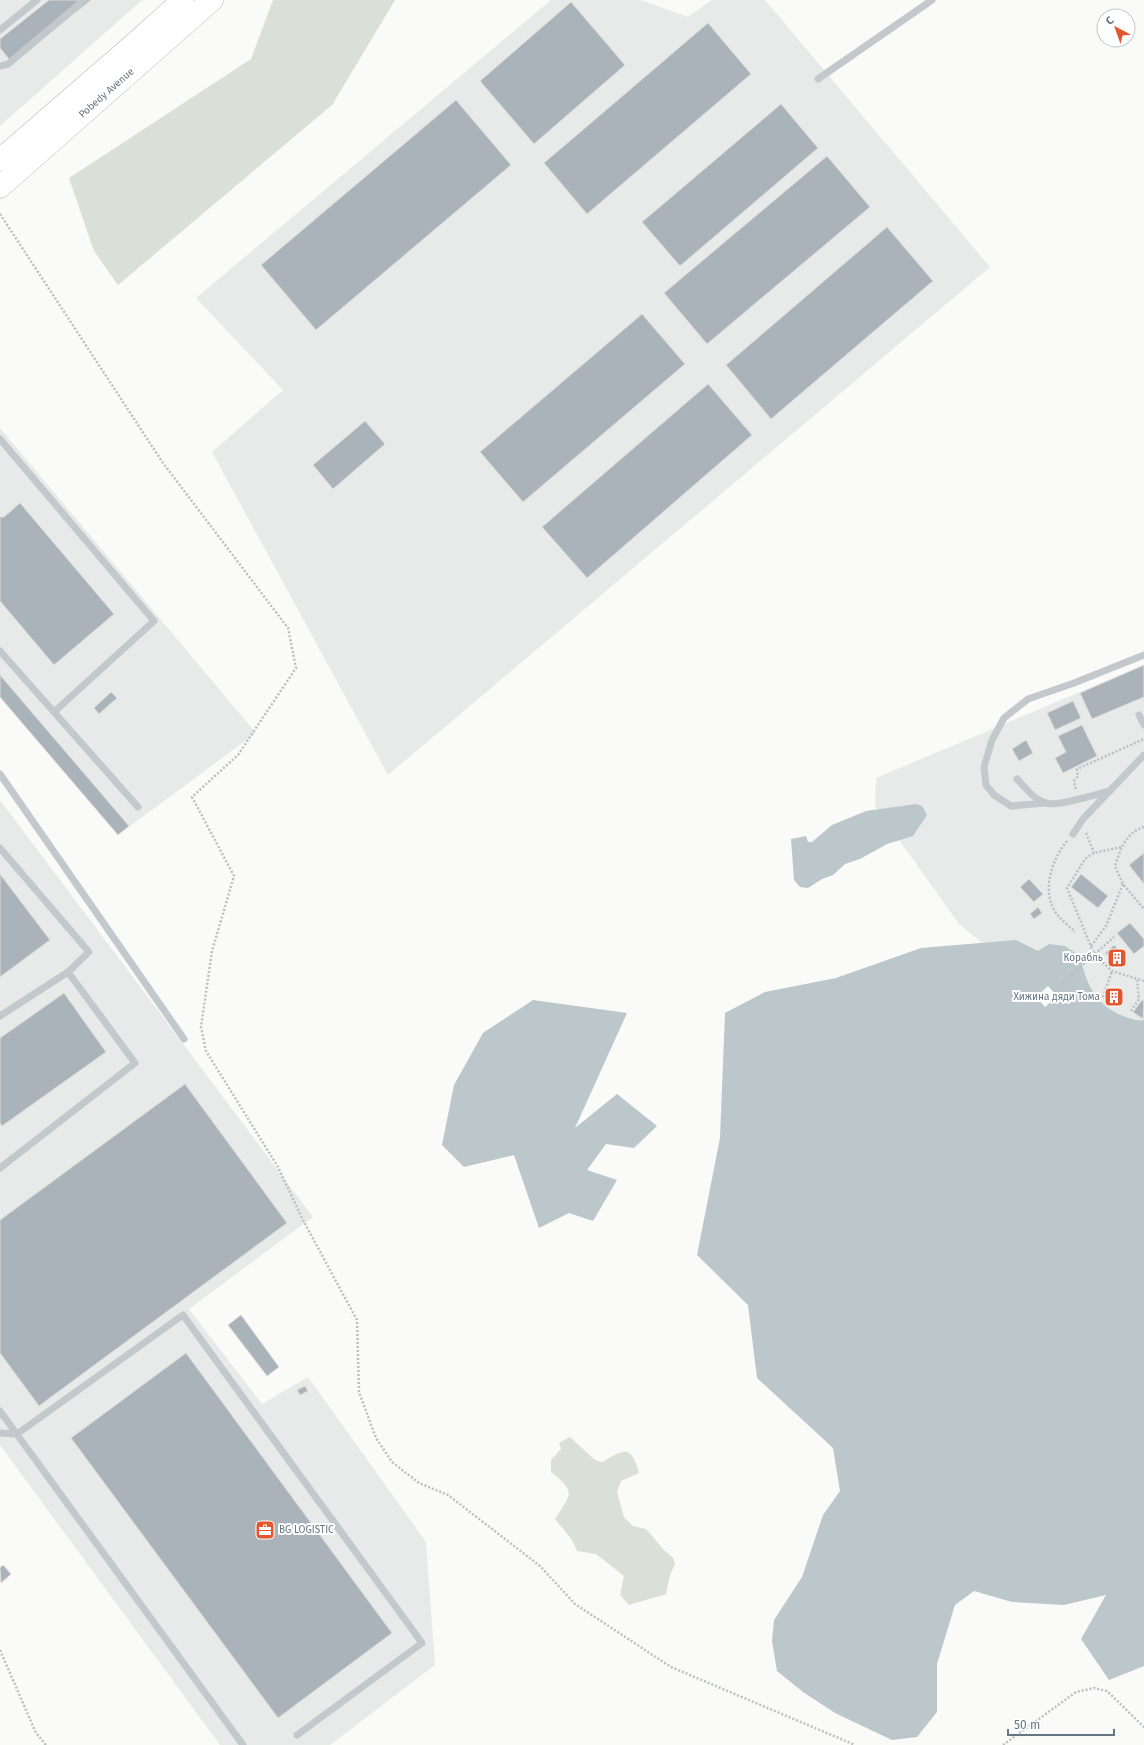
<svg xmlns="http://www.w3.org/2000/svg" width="1144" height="1745" font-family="'Fira Sans',sans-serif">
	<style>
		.built { fill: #e8e9e9 }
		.green { fill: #dadfd7 }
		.water { fill: #bbc7cb }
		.pier { fill: #fafaf8 }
		.building { fill: #aab3b9; stroke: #dcdcda }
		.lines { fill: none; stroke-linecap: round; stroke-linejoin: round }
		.primary-casing { stroke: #b5babe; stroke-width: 23 }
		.path { stroke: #bbbfc2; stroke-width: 2.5; stroke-dasharray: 2 2; stroke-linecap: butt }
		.service { stroke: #c3c8cc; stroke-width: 7 }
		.primary { stroke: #fff; stroke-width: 22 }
		.labels { text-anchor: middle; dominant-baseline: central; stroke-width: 4; stroke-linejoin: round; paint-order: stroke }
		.street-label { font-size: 10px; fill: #657683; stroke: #fff }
		.poi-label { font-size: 10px; fill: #657683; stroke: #fff; text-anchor: end }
	</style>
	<rect width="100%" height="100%" fill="#fafaf8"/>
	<!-- built -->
	<path class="built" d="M0,0H142L0,126Z
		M551,0H641L688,17L712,0H765L990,267L388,775L212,452L283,390L196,298Z
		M0,428L256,733L118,835L0,695Z
		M1144,665V1075L959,924L875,806L876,778Z
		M0,800L313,1217L189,1309L262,1404L308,1377L426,1542L435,1665L330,1745H220L0,1445Z"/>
	<!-- green -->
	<path class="green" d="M273,0H395L332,105L118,285L94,251L69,178L251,59Z
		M570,1437L595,1460L602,1462C623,1450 631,1443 639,1473L621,1481L617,1492L624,1517L633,1526L646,1529L663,1549L673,1558L675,1564L670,1575L666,1594L629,1605L620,1595L624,1576L596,1554L577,1551L572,1540L555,1519C571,1493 577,1493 551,1472V1460L561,1449L559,1443Z"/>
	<!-- water -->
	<path class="water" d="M916,804L922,806L927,815L913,836L887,844L860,859L845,864L833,875L822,879L808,888L800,887L794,880L791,839L806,836L808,842H812L832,825L866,811Z
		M1016,940L1038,951L1049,944L1065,946L1080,956C1086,983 1095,1005 1123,1016C1131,1019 1136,1021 1144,1020V1666L1109,1680L1081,1639L1106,1595L1064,1605L1012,1602L974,1591L955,1605L937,1664V1712L917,1737L892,1740L835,1713L803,1692L777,1671L772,1641L774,1620L802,1577L823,1515L840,1491L833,1448L757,1378L748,1305L697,1255L720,1138L725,1013L765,992L836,978L921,948Z
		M533,1000L627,1013L575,1128L617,1094L657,1126L634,1148L606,1144L587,1170L617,1180L593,1221L569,1213L539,1228L514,1155L464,1167L442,1145L454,1085L483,1033Z"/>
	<!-- pier -->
	<path class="pier" d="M1048,986L1058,996L1045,1007L1036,997Z"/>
	<!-- building -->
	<path class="building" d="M49,0H91L12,63L0,48V39Z
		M571,2L625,65L534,144L480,81Z
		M708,23L751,74L587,214L544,163Z
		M456,100L511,165L316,330L261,265Z
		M781,104L818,148L680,266L642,222Z
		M827,156L870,207L707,344L664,293Z
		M887,227L933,281L771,419L726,365Z
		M642,314L685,364L523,502L480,452Z
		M708,384L752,435L587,578L542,527Z
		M365,421L385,444L333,489L313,465Z
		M20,503L114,614L54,665L0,601V517H4Z
		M1144,665V697L1092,719L1080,693Z
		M0,675L129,826L118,835L0,697Z
		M111,692L117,698L99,714L94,708Z
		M1073,701L1081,718L1055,730L1047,713Z
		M1082,725L1097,756L1063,773L1055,758L1066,752L1058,736Z
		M1026,740L1033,753L1019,761L1012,749Z
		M1144,853V884L1129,865Z
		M0,874L50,940L0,977Z
		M1081,874L1108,896L1098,908L1071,887Z
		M1029,879L1043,894L1034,902L1020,887Z
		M1038,907L1042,913L1034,919L1030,914Z
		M1130,923L1144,939V946L1134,954L1117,933Z
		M1114,945L1123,955L1125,963L1122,965L1114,962L1105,953Z
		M1110,989L1122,994L1117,1005L1106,1000Z
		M64,993L106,1052L2,1126L0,1123V1038Z
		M1142,1000L1144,1001L1143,1019L1133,1012Z
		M185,1084L287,1223L39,1406L0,1353V1220Z
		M241,1315L279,1367L267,1376L228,1325Z
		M186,1353L392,1633L278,1718L71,1438Z
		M305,1386L308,1391L300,1395L297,1390Z
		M3,1565L11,1574L1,1583L0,1568Z"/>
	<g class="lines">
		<defs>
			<g id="primary">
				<path d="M0,160L133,45L183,0"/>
				<path id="s1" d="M0,187L212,0"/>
			</g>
		</defs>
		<!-- primary casing -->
		<use href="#primary" class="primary-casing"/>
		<!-- path -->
		<path class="path" d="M0,214L163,463L288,628L296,668L238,755L192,797L234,876L212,951L201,1027L206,1051L278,1167L303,1220L357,1320L359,1392L376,1438L392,1462L419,1483L448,1495L540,1566L575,1604L671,1667L855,1745
			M1076,789L1074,781L1078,776L1077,769L1144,739
			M1144,827C1126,832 1120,850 1115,866L1123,884L1144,909
			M1086,833L1094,853
			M1067,841C1052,859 1041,891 1056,913C1061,920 1069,926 1075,932
			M1121,847L1094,853L1085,859L1067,888L1094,954L1112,971L1144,981
			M1091,946L1106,926L1123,884
			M1053,991L1114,937
			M1103,997L1112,971
			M1131,1011L1139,999L1137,980
			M0,1650L36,1733L46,1745
			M1003,1745L1076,1692L1094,1688L1107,1691L1144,1727"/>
		<!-- service -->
		<path class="service" d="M0,30L37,0
			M0,66L8,64L84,0
			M818,79L932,0
			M0,439L154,621L54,712
			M0,651L138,807
			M1139,715L1144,725
			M0,774L184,1039
			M1017,779C1025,787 1034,800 1046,803C1058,807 1096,794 1110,791
			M1046,803L1011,806L994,795L986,785L984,767L992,740L1004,718L1028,699L1074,683L1144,655
			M1073,834L1083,819L1144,755
			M0,848L89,952L68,972L135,1063L0,1168
			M0,1016L68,972
			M0,1411L243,1745
			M0,1433L17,1434L183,1315L422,1643L297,1735"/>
		<!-- primary -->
		<use href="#primary" class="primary"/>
	</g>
	<!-- icons -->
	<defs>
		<symbol id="building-square" viewBox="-11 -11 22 22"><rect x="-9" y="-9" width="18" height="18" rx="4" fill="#e4572e" stroke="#fff"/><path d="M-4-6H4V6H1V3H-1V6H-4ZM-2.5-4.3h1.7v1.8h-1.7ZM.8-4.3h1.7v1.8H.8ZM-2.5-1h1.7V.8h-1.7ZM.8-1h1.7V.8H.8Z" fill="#fff"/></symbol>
		<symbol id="office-square" viewBox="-11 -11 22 22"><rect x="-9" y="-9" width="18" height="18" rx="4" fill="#e4572e" stroke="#fff"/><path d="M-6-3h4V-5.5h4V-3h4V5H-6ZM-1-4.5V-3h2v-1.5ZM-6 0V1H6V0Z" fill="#fff"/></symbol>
	</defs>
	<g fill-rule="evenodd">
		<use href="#building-square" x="1106" y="947" width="22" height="22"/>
		<use href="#building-square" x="1103" y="986" width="22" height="22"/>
		<use href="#office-square" x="254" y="1519" width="22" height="22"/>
	</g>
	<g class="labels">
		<!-- street labels -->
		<g class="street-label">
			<text stroke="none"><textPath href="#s1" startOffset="142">Pobedy Avenue</textPath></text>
		</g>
		<!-- poi labels -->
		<g class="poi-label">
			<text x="1103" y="958">Корабль</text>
			<text x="1100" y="997">Хижина дяди Тома</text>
			<text x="279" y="1530" text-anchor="start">BG LOGISTIC</text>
		</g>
	</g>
	<!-- north arrow -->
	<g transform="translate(1116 28) rotate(319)"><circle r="19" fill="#ffffff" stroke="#c1c8cd"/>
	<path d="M0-3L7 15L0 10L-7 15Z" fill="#e4572e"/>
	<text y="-6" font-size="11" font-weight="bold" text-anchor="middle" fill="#657683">С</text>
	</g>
	<!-- scale -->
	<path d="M1008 1729v6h106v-6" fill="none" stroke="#657683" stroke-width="2"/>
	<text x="1014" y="1729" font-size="12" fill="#657683" stroke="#ffffff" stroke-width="3" paint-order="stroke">50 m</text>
</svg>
